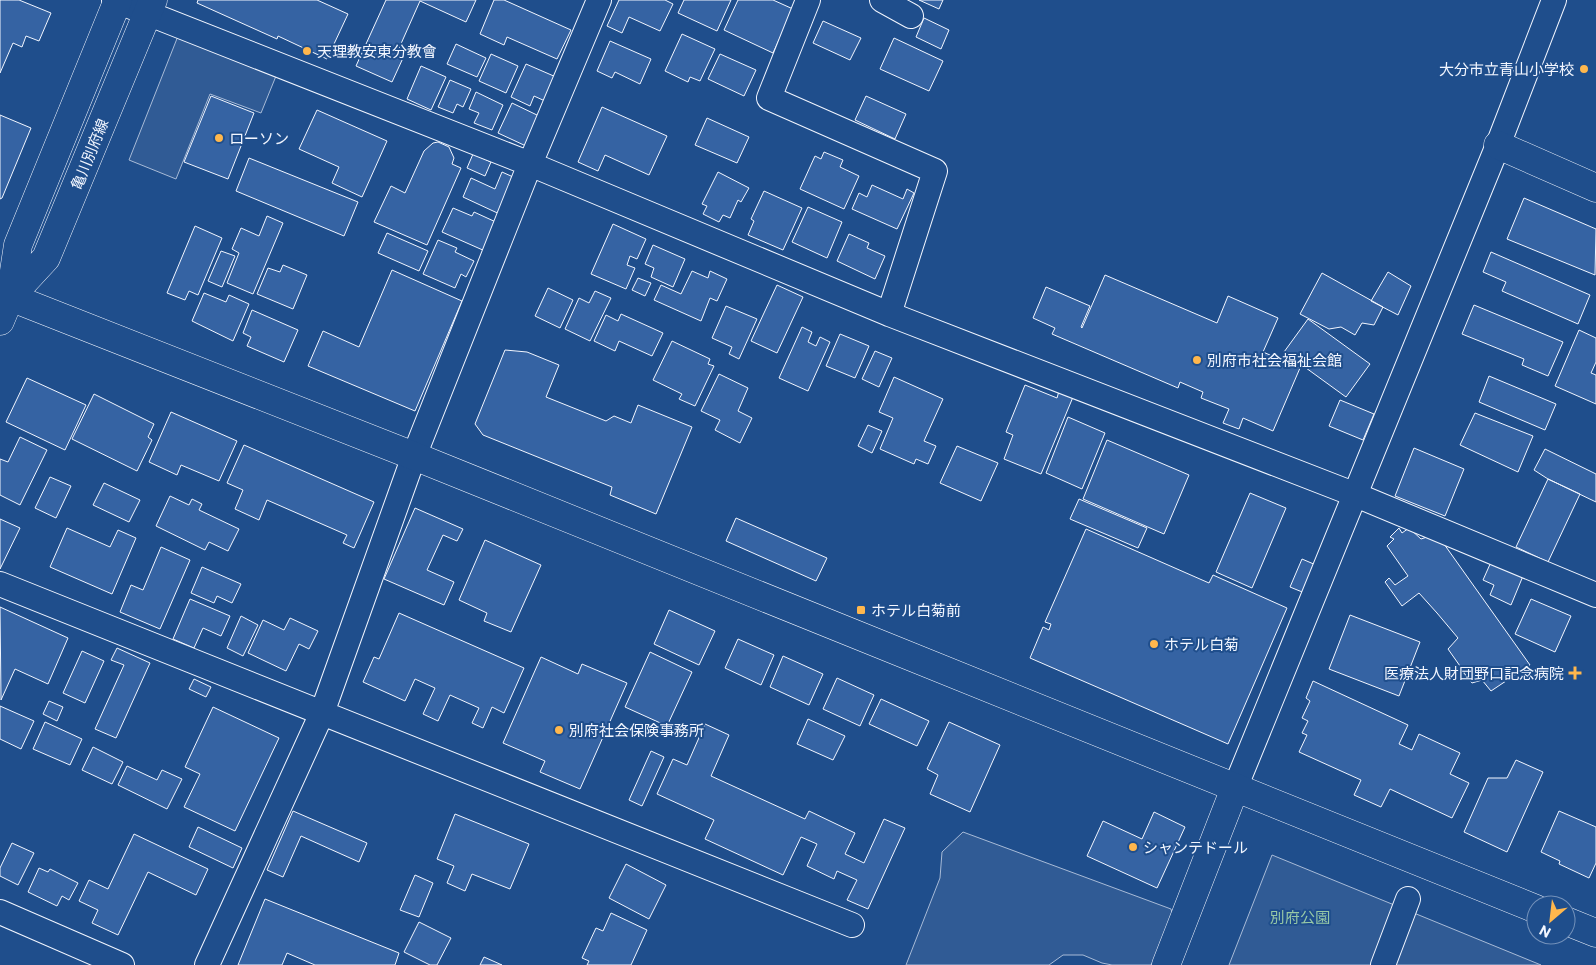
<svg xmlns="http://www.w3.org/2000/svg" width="1596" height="965" font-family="Commissioner,'Noto Sans JP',sans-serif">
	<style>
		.built { fill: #305b95; stroke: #a8bbd7 }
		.building { fill: #3563a3; stroke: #f2f6ff }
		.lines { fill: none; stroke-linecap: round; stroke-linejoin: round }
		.street-casing { stroke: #f2f6ff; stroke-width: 26 }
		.secondary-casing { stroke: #f2f6ff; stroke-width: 29 }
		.street { stroke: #1f4e8c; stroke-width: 24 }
		.secondary { stroke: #1f4e8c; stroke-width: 28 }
		.poi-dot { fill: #ffb74d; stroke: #1f4e8c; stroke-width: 2 }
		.labels { text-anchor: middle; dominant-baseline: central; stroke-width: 4; stroke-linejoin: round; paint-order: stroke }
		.poi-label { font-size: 15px; fill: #f2f6ff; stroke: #1f4e8c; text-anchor: start }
		.street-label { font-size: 15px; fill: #f2f6ff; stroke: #1f4e8c }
		.park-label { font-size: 15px; fill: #97c8a6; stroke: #1f4e8c }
	</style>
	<rect width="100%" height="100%" fill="#1f4e8c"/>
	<!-- built -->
	<path class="built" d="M178,36L276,76L261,113L210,94L176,179L129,160Z
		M963,832L1171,909L1174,920L1151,965H1112L1102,963L1083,955H1063L1049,965H906L940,878L942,852Z
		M1272,855L1541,965H1229Z"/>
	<!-- building -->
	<path class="building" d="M0,0H19L51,13L39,41L26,36L22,47L13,43L0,73Z
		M198,0H317L348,14L327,59L278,36L277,39L197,3Z
		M386,0H476L466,22L420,1L396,55L403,58L392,82L356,66Z
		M494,0H504L571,30L557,59L507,37L504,45L480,34Z
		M619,0H665L673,4L660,31L629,17L622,33L607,26Z
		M684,0H731L717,31L678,13Z
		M738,0H773L793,9L773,53L724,30Z
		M919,0H943L939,9Z
		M924,18L949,30L941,49L916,37Z
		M823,21L861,38L850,60L813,43Z
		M682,34L715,49L700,81L690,77L688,82L665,71Z
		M894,38L943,61L929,91L880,69Z
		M610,41L651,59L640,84L615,72L612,78L597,71Z
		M456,44L486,58L477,77L447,64Z
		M491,54L518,66L506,93L479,81Z
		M720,54L756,70L744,96L708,79Z
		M526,64L556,77L545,101L534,96L530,106L511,97Z
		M421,66L446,77L431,110L407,99Z
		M450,80L471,89L463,107L457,104L453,113L438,107Z
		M476,92L503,105L492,130L474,123L479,113L469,109Z
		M211,96L254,113L228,179L184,162Z
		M866,96L906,114L895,139L855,120Z
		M512,103L539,116L526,146L498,133Z
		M602,107L667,136L649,175L605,155L598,171L578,162Z
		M317,110L387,141L362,197L332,183L339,167L299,149Z
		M0,115L31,128L2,198L0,199Z
		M707,118L749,137L737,163L695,145Z
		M438,142L449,147L454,158L452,164L461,168L427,245L374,222L391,186L405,193L424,151L433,143Z
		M824,152L843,160L840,167L859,176L844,209L800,189L815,156L821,159Z
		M473,154L491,162L485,176L467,168Z
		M249,158L358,202L344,236L236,191Z
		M502,172L522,181L506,217L463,197L471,178L495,189Z
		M718,172L749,188L741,202L738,200L730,218L723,215L719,222L703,214L707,206L702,204Z
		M872,185L903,199L907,189L914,193L897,229L852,209L859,193L867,197Z
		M764,191L802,208L783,250L748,235L754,221L751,219Z
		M1524,198L1596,229L1595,275L1507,239Z
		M808,207L842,222L827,258L792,242Z
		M453,208L472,216L474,212L498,223L485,251L442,232Z
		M267,216L283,223L253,294L227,283L239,253L232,249L241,228L259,236Z
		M613,224L646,239L637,259L630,256L627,265L635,268L626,289L591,274Z
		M195,226L222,238L198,295L189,291L185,300L167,293Z
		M387,233L428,251L419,271L378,253Z
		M849,234L869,243L867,248L885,256L875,279L837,261Z
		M438,240L457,248L455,252L474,261L466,277L461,274L455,288L423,274Z
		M653,245L685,259L673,287L651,277L654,268L645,264Z
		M221,251L235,256L222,287L208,281Z
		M1491,252L1590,295L1578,324L1502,291L1506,282L1483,272Z
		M283,265L307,275L293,309L257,294L268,268L280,272Z
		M392,270L462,301L415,411L308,366L323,331L359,347Z
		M692,271L708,278L710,271L727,279L717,301L710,298L701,321L654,300L661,285L681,294Z
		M1388,272L1411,286L1398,315L1371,301Z
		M1322,273L1383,307L1374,325L1362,323L1355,335L1341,327L1329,329L1300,314Z
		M1105,275L1217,323L1228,296L1278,318L1263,352L1300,368L1273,431L1243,418L1239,429L1223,423L1229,409L1201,398L1203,392L1180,382L1178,388L1052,334L1055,328L1033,318L1046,287L1090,306L1081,327L1082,328Z
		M638,278L651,283L645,296L632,290Z
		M777,285L803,297L777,353L751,341Z
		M548,288L573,300L560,328L535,316Z
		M595,291L611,298L590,341L565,329L579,298L589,303Z
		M204,293L226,302L229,295L249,304L233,341L192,321Z
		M1474,305L1563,342L1548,376L1522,365L1524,359L1462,334Z
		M726,306L757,319L739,359L729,354L732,347L712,338Z
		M252,310L298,330L284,362L247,346L251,337L243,333Z
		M621,314L663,333L652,356L619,341L615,351L594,341L606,315L618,321Z
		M1308,319L1370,364L1346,397L1284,352Z
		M802,327L812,332L808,342L816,346L820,337L830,342L808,391L779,378Z
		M1579,330L1596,338V362L1591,373L1596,375V404L1555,386Z
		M840,334L869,346L855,378L826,366Z
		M672,341L710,359L708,364L714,366L695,406L679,399L682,394L653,380Z
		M505,350L527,352L559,365L546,397L606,421L614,416L631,423L638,405L692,427L656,514L610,495L612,487L483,435L475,424Z
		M875,351L892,358L879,387L862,379Z
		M719,374L748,388L738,411L752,418L740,443L715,430L720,420L701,411Z
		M1489,376L1556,404L1545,430L1479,402Z
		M894,377L943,399L924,441L936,446L928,464L916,459L914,464L880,449L893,418L879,412Z
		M27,378L86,405L65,450L6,422Z
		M1025,385L1057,398L1059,391L1073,397L1041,474L1004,459L1013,435L1006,432Z
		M94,394L154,424L148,437L152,440L137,471L72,439Z
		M1340,400L1374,414L1363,440L1329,426Z
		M171,412L237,441L219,481L181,465L177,475L149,462Z
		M1475,413L1533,436L1518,472L1460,445Z
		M1068,417L1105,433L1082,489L1046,473Z
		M868,425L882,431L872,453L858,446Z
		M20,437L47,450L20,505L0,495V459L8,462Z
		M1107,440L1189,475L1164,534L1083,499Z
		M244,445L374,502L354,548L343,543L347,535L267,500L259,520L235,509L243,490L227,483Z
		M957,446L998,463L981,501L940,483Z
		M1414,448L1464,469L1445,516L1395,496Z
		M1545,449L1596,474V502L1548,479L1534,470Z
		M50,477L71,486L56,518L35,508Z
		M1548,479L1580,494L1548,562L1516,547Z
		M104,483L140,500L129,522L93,505Z
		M1250,493L1286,508L1252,588L1216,572Z
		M170,496L189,505L192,499L202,504L199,510L239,529L228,551L209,542L205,550L156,526Z
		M1079,499L1147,528L1138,548L1070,519Z
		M415,508L463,529L457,541L443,535L427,570L454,582L444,605L384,579Z
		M736,518L827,558L816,581L726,541Z
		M0,519L20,528L0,569Z
		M67,528L110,547L118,530L136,538L112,594L50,567Z
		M1399,528L1402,533L1409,528L1421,539L1427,537L1444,544L1530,665L1491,691L1482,680L1472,683L1448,649L1458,638L1437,613L1419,593L1402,606L1385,582L1389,578L1395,585L1408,576L1387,546L1394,539L1390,537Z
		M1086,529L1209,583L1213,575L1287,608L1228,744L1030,658L1043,627L1049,630L1051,624L1045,622Z
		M485,540L541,565L511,632L484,621L487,613L459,600Z
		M161,547L190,560L160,629L120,612L131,585L143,590Z
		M1302,559L1323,568L1312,596L1290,587Z
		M1491,562L1523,576L1511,605L1490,595L1494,585L1483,580Z
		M202,567L241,584L232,603L217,596L214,603L191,593Z
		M190,599L230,616L221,636L203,628L194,648L173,639Z
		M1531,599L1571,616L1555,652L1515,634Z
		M0,607L68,638L48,684L15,669L1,700Z
		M669,610L715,631L699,665L654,644Z
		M399,613L524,668L504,713L492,707L483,728L472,723L479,708L450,695L438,721L423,714L435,688L415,679L405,701L363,682L374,657L379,659Z
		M1350,615L1420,642L1399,696L1329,669Z
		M241,616L258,625L243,656L227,648Z
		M290,618L318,631L309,649L299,644L286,671L248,653L263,620L284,630Z
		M738,639L774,655L761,685L725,668Z
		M117,648L150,663L116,738L95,729L124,665L111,660Z
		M82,651L104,661L85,703L63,693Z
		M650,652L692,672L667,726L625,707Z
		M783,656L823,674L809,705L770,687Z
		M541,657L578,674L582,664L627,683L580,789L540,772L545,761L503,743Z
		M837,678L874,695L860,726L823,709Z
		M194,679L211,687L206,697L189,689Z
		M1313,681L1408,725L1399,744L1412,750L1419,734L1460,753L1450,774L1469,783L1452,818L1390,789L1381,807L1354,795L1361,780L1299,752L1307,735L1302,733L1308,721L1302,718L1310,701L1306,698Z
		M881,699L929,721L917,746L869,724Z
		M49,701L63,707L57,721L43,714Z
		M0,706L34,721L21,749L0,739Z
		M213,707L279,738L235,831L184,807L200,774L185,767Z
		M808,719L845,736L833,760L797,744Z
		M45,722L82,739L70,765L33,749Z
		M949,722L1000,745L970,812L930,794L938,775L927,769Z
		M705,724L729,735L711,776L805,819L809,811L855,833L845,854L864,863L884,819L905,828L868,909L847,900L857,880L837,871L834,879L807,866L817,844L801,837L783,875L705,839L714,820L657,794L673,759L687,765Z
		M93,747L123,762L112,784L82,770Z
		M651,751L664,757L642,806L629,800Z
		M1516,760L1543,772L1507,852L1464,832L1488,778H1507Z
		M127,766L157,780L162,770L182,779L167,809L118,785Z
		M293,811L367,843L359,862L301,836L283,877L267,870Z
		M1559,811L1596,827V863L1589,878L1559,864L1560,861L1541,852Z
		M1154,812L1185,827L1157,888L1087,856L1103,821L1142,839Z
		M455,814L529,844L510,889L472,874L465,891L447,883L454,866L437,859Z
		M198,827L242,848L233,868L189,847Z
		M134,834L208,869L196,895L148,872L118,935L92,923L98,910L79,901L89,880L108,889Z
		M12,843L34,853L18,885L0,876V868Z
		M626,864L666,885L649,919L609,898Z
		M39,868L48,872L50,869L78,883L69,900L62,896L57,906L28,892Z
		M415,875L433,883L419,917L400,910Z
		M265,899L399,953L395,965H315L287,953L282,965H238Z
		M611,913L647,930L631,965H587L589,961L582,958L596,928L603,931Z
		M419,922L451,938L437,965H430L404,952Z
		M484,957L502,965H480Z"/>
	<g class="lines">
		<defs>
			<path id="street" d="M114,0L530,164L889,314L1356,495L1596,595
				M808,0L769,98L935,171L889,314
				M882,0L911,16
				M0,584L852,925
				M1235,788L1498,145L1554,0
				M0,912L122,965
				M207,965L322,713L414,456L530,164L599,0
				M1383,965L1408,899"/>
			<path id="secondary" d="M1498,145L1596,188
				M0,287L10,297L414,456L1536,909
				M10,297L46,258L153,0
				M0,321L10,297L18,245L118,0
				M1566,921L1596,933
				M1166,965L1235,788"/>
		</defs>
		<!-- street casing -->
		<use href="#street" class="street-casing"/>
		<!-- secondary casing -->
		<use href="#secondary" class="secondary-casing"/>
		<!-- street -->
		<use href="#street" class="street"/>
		<!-- secondary -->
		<use href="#secondary" class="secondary"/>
	</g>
	<!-- markers -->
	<g class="poi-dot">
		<circle cx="307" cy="51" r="5"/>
		<circle cx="1584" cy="69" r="5"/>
		<circle cx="219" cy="138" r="5"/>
		<circle cx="1197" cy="360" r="5"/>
		<rect x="856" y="605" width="10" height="10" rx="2.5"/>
		<circle cx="1154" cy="644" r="5"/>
		<path d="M1572.5 665.5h5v5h5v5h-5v5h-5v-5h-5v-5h5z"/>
		<circle cx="559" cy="730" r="5"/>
		<circle cx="1133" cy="847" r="5"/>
	</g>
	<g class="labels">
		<!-- poi labels -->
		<g class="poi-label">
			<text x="317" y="51">天理教安東分教會</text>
			<text x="1574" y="69" text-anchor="end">大分市立青山小学校</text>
			<text x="229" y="138">ローソン</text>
			<text x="1207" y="360">別府市社会福祉会館</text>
			<text x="871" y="610">ホテル白菊前</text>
			<text x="1164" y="644">ホテル白菊</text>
			<text x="1564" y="673" text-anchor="end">医療法人財団野口記念病院</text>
			<text x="569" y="730">別府社会保険事務所</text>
			<text x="1143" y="847">シャンテドール</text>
		</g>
		<!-- street labels -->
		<g class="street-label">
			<text transform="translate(89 154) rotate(-68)">亀川別府線</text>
		</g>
		<!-- park labels -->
		<g class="park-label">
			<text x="1300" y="917">別府公園</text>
		</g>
	</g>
	<!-- north arrow -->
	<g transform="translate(1551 920) rotate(208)"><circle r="24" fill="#1f4e8c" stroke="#7391ba"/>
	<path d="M0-4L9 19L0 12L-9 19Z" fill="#ffb74d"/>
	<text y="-8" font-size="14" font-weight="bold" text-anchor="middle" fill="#f2f6ff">N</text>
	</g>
</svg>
